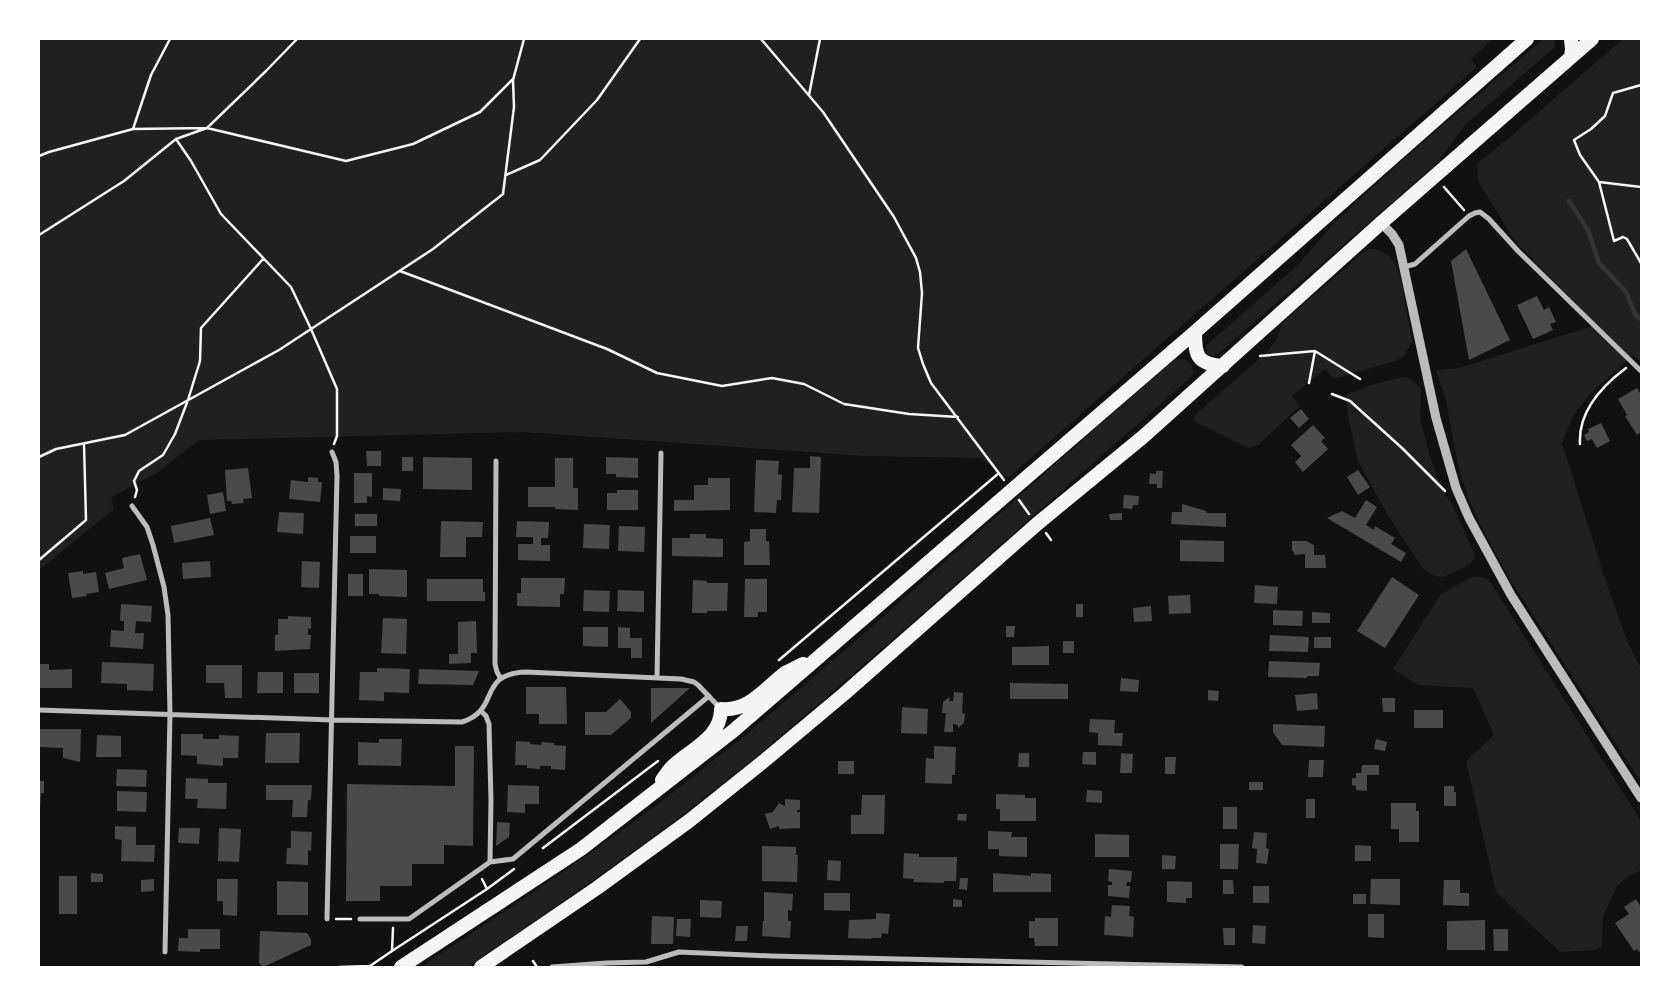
<svg xmlns="http://www.w3.org/2000/svg" width="1680" height="1006" font-family="Poppins,sans-serif">
	<style>
		.green { fill: #202020 }
		.lines { fill: none; stroke-linecap: round; stroke-linejoin: round }
		.stream { stroke: #333; stroke-width: 4.5 }
		.building { fill: #4a4a4a }
		.path { stroke: #f5f5f5; stroke-width: 2.5 }
		.minor { stroke: #bcbcbc; stroke-width: 5 }
		.tertiary { stroke: #bcbcbc; stroke-width: 9 }
		.trunk { stroke: #f5f5f5; stroke-width: 14 }
	</style>
	<rect width="100%" height="100%" fill="#111"/>
	<!-- green -->
	<path class="green" d="M39,39H1493L1471,59L1477,67L1008,478L981,458L864,456L524,432L199,440L157,473L111,497L114,509L39,570Z
		M1543,39H1555V47L1465,125L1436,164L1219,353L1213,356L1208,354L1205,349L1208,344L1298,265L1335,222L1407,156Z
		M1623,39H1641V363L1633,355L1590,394L1573,416L1562,443L1607,585L1628,643L1641,669V782L1509,578L1484,532L1468,497L1458,465L1446,401L1436,370L1459,368L1596,325L1515,241L1478,181L1477,164L1510,137Z
		M1369,249C1399,249 1401,280 1405,302C1407,315 1410,328 1412,341L1404,356L1395,361L1334,379L1325,369L1292,396L1300,406L1258,445L1248,448L1194,421V416L1265,354L1277,339L1281,326L1287,318L1363,253Z
		M1179,359L1186,360L1192,365L1193,372L1190,378L884,647L754,759L664,829L571,896L468,967H421L579,861L666,798L747,734L867,631L1165,367L1173,361Z
		M1401,377C1410,378 1415,382 1421,389L1420,419L1431,459L1441,489L1452,504L1475,555L1471,563L1465,567L1443,577L1435,576L1423,569L1386,512L1358,461L1348,416L1346,395L1368,386Z
		M1472,577H1481L1489,580L1641,821V870L1627,877L1617,886L1603,917L1602,946L1594,950L1560,952L1496,892L1466,761L1494,735L1473,688L1418,685L1393,669L1441,594Z"/>
	<g class="lines">
		<!-- stream -->
		<path class="stream" d="M1569,201L1588,230L1599,263L1626,292L1636,316L1641,319"/>
	</g>
	<!-- building -->
	<path class="building" d="M1466,249L1510,340L1469,360L1451,261Z
		M1537,296L1544,310L1549,307L1556,322L1550,324L1553,330L1533,339L1517,305Z
		M1637,388L1641,395V432L1637,435L1625,416L1627,415L1618,399Z
		M1301,409L1309,419L1299,428L1290,418Z
		M1601,423L1610,441L1597,448L1592,439L1587,441L1584,435L1589,432L1588,429Z
		M1313,425L1325,438L1321,441L1328,449L1303,472L1295,462L1301,456L1291,445Z
		M366,451H381V466H367Z
		M810,456L821,457L819,513L792,512L794,468H810Z
		M402,457H413V471H402Z
		M423,457L472,458V490L423,489Z
		M606,457L638,458V478L616,477V474H606Z
		M555,458H573V488H578V510L555,509V507H528V487H555Z
		M756,460L779,461L778,474L782,475L781,500H777L776,513L754,512Z
		M248,468L252,498L243,499L244,503L232,504L231,501H227L225,470Z
		M1358,470L1370,487L1358,495L1347,477Z
		M1156,471H1163L1162,488H1157V484H1149L1150,473L1156,474Z
		M354,473H372V497L367,496V503H354Z
		M308,477L318,478V482H322L320,502L289,499L291,480L308,482Z
		M708,478H730V510L674,511V500H694V485H708Z
		M383,488L401,489L400,501L383,500Z
		M617,490H638V510H607V493H617Z
		M223,492L226,511L210,514L207,495Z
		M1124,495L1139,496L1138,505H1133L1132,509L1123,508Z
		M1366,500L1377,507L1366,525L1374,530L1375,526L1395,538L1391,544L1406,553L1401,562L1327,518L1342,511L1355,518Z
		M1182,504L1206,511L1207,513H1226V527L1171,524L1172,512H1182Z
		M279,512L304,513L303,534L277,532Z
		M1122,513V520H1110L1109,514Z
		M355,514H377V526H355Z
		M210,518L214,535L174,543L171,526Z
		M441,521L483,522L482,537H466V557H440Z
		M517,521L549,522L548,538H541V545H550V561L518,560V544H533V537H516Z
		M584,524L610,525L609,549L583,548Z
		M619,526L645,527L644,552L618,551Z
		M750,529H766V541H769L770,565H744V542L750,541Z
		M690,534H706V538L723,539V557L672,556V538H690Z
		M350,536H376V553H350Z
		M1180,540L1224,541V562L1180,561Z
		M1292,541H1306L1314,545V555H1325L1326,568H1305V554L1295,555L1292,550Z
		M140,554L147,580L109,589L105,573L124,568L122,558Z
		M210,561L211,577L183,579L182,563Z
		M302,561L320,562L319,588L301,587Z
		M369,569L407,570V597L379,596V594H369Z
		M83,571V574L96,572L99,592L86,594L87,596L72,598L68,573Z
		M348,574H363V596H348Z
		M1392,577L1419,595L1385,648L1357,631Z
		M521,578H565L564,594H560V607L517,606V593H521Z
		M427,579H483V592H485V601H427Z
		M745,579H767V612H758V617H744Z
		M693,580L707,581V583H728L727,611H707V613H692Z
		M1255,585L1278,587L1277,604L1254,603Z
		M584,590L610,591L609,612L583,611Z
		M618,590L644,591V612L617,611Z
		M1190,595L1191,613L1169,614L1168,596Z
		M121,604L152,606L151,622L136,621L135,633H144L143,649L110,647L111,630L124,631V621H120Z
		M1076,604H1083V617H1076Z
		M1151,606L1152,621L1134,622L1133,608Z
		M1273,610L1303,611L1302,626L1273,625Z
		M1312,612L1330,613V623H1312Z
		M288,616L311,617V629L308,628V635H311L310,649L275,651V635H278V619H288Z
		M383,618L407,619L406,654L381,653Z
		M476,621L477,653H471V663L449,664V654H458V622Z
		M1006,626H1015L1014,637H1006Z
		M583,627H608V647L583,646Z
		M618,627L630,628V638H642V658H631V648H618Z
		M1270,635L1309,637L1308,652L1269,651Z
		M1314,637H1331V648H1314Z
		M1063,641H1074V653H1063Z
		M1049,646V665H1012V647Z
		M1269,661L1320,663L1319,676H1307V678L1268,677Z
		M102,662L154,664L153,691L127,690V684L101,683Z
		M39,664H49V670L72,669V688H39Z
		M206,665H242V698H225L224,683H206Z
		M377,668L410,669L409,693L384,692V701L359,700L360,672H377Z
		M419,669L479,671L473,685L418,684Z
		M258,672H283V693H257Z
		M294,673H319V693H294Z
		M1121,678L1139,680L1138,692L1120,691Z
		M1010,683L1068,684V699H1010Z
		M526,687H566L567,724H539V714H526Z
		M651,688H690L651,723Z
		M1208,690L1219,691L1218,701L1208,700Z
		M954,692L963,693L962,713L965,714L964,723L958,728V725L953,724V732H944L946,713H942L943,702L950,697L949,701H953Z
		M1317,693L1318,709L1297,711L1295,695Z
		M1382,698H1395V712H1383Z
		M620,699L631,712V718L611,735H585V712H606Z
		M902,707L928,709L927,734L901,733Z
		M1414,710H1443V728H1414Z
		M1090,719L1115,720L1114,733H1123L1122,746L1098,745V733L1089,732Z
		M1273,724L1325,726L1324,747L1282,745L1273,732Z
		M39,729H81L80,762L63,758V748L39,747Z
		M266,733H300L299,763H265Z
		M181,734H203V739H219V735L239,736L238,758H223V766L197,764V756L181,755Z
		M97,735L121,736V757H96Z
		M379,739H402L401,766L358,765V742L379,743Z
		M1376,739L1387,742L1385,751L1374,749Z
		M516,741L530,742V744L541,745L542,742L554,743V745L566,746L565,770L551,769V766H540V769L527,768V765H515Z
		M455,746H474L473,846L444,845V864H412V886H380V901H346L347,784L455,786Z
		M934,746L956,747L955,775H952V784L925,783L926,758L934,759Z
		M1083,752H1096V765L1082,764Z
		M1019,753H1029V767H1018Z
		M1121,753L1133,754L1132,773H1120Z
		M1165,757H1176L1175,774H1165Z
		M1309,760H1324L1323,777H1308Z
		M838,761H854V774H838Z
		M1362,765H1379V775H1367V791L1356,790V786L1352,785V778H1356V773H1361Z
		M117,769L147,770L146,787L116,786Z
		M186,778L208,779V783H227L226,809L197,808L198,799H185Z
		M39,781H44V793H41L40,810H39Z
		M1249,782H1263V790H1249Z
		M266,785H312L311,800H308L307,817H292L293,800H266Z
		M508,785L539,786V804H525V813L507,812Z
		M1444,786H1454V792H1456V806H1444Z
		M1087,790L1102,791V803L1086,802Z
		M117,791L147,792L146,812L117,811Z
		M996,794L1025,795V798H1036V821H1000V809H996Z
		M862,795H885L884,834H851V815H861Z
		M785,799L800,800V810H797V812H800V828L779,829V826L770,829L765,814L773,812L779,803L785,806Z
		M1306,799H1315V818H1306Z
		M1391,803H1416V811H1419V842H1399V829H1391Z
		M1223,807H1237V829H1223Z
		M958,814H967L966,821L957,820Z
		M497,822L510,823L509,837L496,846Z
		M115,826L136,827V845H155L154,862L121,861L122,840L115,839Z
		M179,828H200L199,844L178,843Z
		M219,828L241,829L239,862L218,861Z
		M291,831L312,832L311,851L308,850V865L286,864L287,848H291Z
		M988,831L1012,832L1011,837H1027V857L999,856V849H988Z
		M1254,832L1267,833L1266,848L1269,849L1267,864L1256,863L1257,849L1252,848Z
		M1095,834L1129,835V857H1095Z
		M1220,844H1239L1238,869H1220Z
		M1355,845L1371,846V861H1355Z
		M762,846L796,847V855H798L797,882L762,881Z
		M904,853L919,854V857H957L956,881H944V883L913,882L914,879L903,878Z
		M1162,855L1176,856L1175,869H1162Z
		M828,860L841,861L840,881L827,880Z
		M1109,869L1132,871L1131,882H1127L1126,886H1130L1129,898L1108,896V885H1112V882L1108,881Z
		M91,873L103,874V882H91Z
		M993,873L1031,876V873L1051,874V892H993Z
		M59,876H77V914H59Z
		M960,878H968L967,890L959,889Z
		M154,879V891L141,892V880Z
		M217,879H238L237,916L223,915V901H217Z
		M1371,879H1400V905L1370,904Z
		M1223,880H1233L1234,894H1223Z
		M1444,880H1460V893H1469V906L1443,905Z
		M277,881L308,882V915H277Z
		M1167,881L1192,882V898H1186V903L1167,902Z
		M1253,886H1269V903H1253Z
		M764,892L793,894L792,911L788,910V921H791L790,938L762,936L763,921H764Z
		M824,893H850V911L824,910Z
		M1353,894H1366V904H1353Z
		M953,899L962,900V907H953Z
		M1636,899L1641,907V950L1639,952L1637,949L1634,951L1615,923L1629,914L1624,907Z
		M700,900L722,901L721,918L700,917Z
		M1112,905L1130,906L1129,916L1134,917L1133,937L1104,935L1105,916L1111,917Z
		M876,913L890,914L888,934L882,933L881,938H871V939L848,938L849,920L876,919Z
		M1368,914H1384V938L1368,937Z
		M652,916L674,917L673,944H651Z
		M1035,918H1058V946H1035L1034,938H1029V921H1035Z
		M677,919H691L690,937L676,936Z
		M1485,920V950H1447V921Z
		M1253,925L1266,926L1265,944L1252,943Z
		M736,926H748L747,941H735Z
		M1223,928H1235V945H1224Z
		M188,929H220V949H200V952L178,951L179,938H188Z
		M1493,929H1508V951H1494Z
		M260,931L307,933L311,939V945L263,967L259,963Z"/>
	<g class="lines">
		<!-- path -->
		<path class="path" d="M761,39L823,112L894,217L916,258L920,272L922,293L918,348L923,364L931,383L1004,480
			M1641,85L1613,93L1605,116L1591,129L1574,140L1580,155L1599,182L1641,187
			M809,95L820,39
			M133,129L151,75L170,39
			M176,139L191,161L221,214L291,287L311,329L337,389V436L334,444
			M39,156L49,152L133,129L207,128L346,161L413,144L480,112L512,80
			M506,175L540,160L597,100L640,39
			M1599,182L1614,241L1623,237L1627,239L1641,263
			M1444,187L1464,210
			M39,235L124,181L176,139L207,128L266,71L297,39
			M400,271L607,349L657,373L722,386L772,378L804,384L844,404L909,414L958,417
			M1260,356L1315,351L1360,379
			M1309,383L1315,351
			M1332,394L1350,401L1402,448L1445,491
			M1580,444C1578,412 1602,386 1626,368
			M39,457L56,449L125,435L279,350L433,249L503,194L514,107L513,80L524,39
			M135,497L137,490L134,481L139,471L163,455L175,434L188,400L200,361L201,328L263,259
			M1019,500L1029,514
			M1046,533L1051,540
			M39,560L86,520L84,444
			M779,660L999,473
			M543,848L658,761
			M482,879L487,889L514,869
			M336,919H351
			M392,951L487,889
			M533,961L537,967
			M339,967L370,966L392,951L393,928"/>
		<!-- minor -->
		<path class="minor" d="M1404,267L1415,264L1469,216L1475,213L1480,212L1489,219L1518,251L1641,371
			M496,461L495,664L497,672L500,677
			M132,506L147,527L153,545L164,587L168,615L170,714L165,952
			M657,678L661,453
			M39,710L332,720L462,722C502,709 476,674 526,672L681,679L694,682L698,685L720,708
			M481,711L486,716L489,724L491,800L490,862
			M327,919L337,476L336,462L332,452
			M360,919H409L490,862L513,859L709,696
			M552,967L606,963L646,962L679,952L771,956L1242,967"/>
		<!-- tertiary -->
		<path class="tertiary" d="M1381,223L1392,234L1399,245L1436,418L1456,488L1469,518L1511,595L1641,798"/>
		<!-- trunk -->
		<path class="trunk" d="M1571,57L1572,49L1571,39
			M1195,332C1195,356 1197,364 1223,366
			M662,780C666,775 669,769 674,765C693,748 721,737 721,709C749,712 765,688 785,673C791,670 797,667 803,664
			M401,967L581,849L733,731L1195,332L1527,39
			M481,967L597,888L689,821L764,761L844,694L1037,524L1144,436L1381,223L1592,39"/>
	</g>
	<!-- border -->
	<rect width="1680" height="1006" fill="none" stroke="#ffffff" stroke-width="80"/>
</svg>
